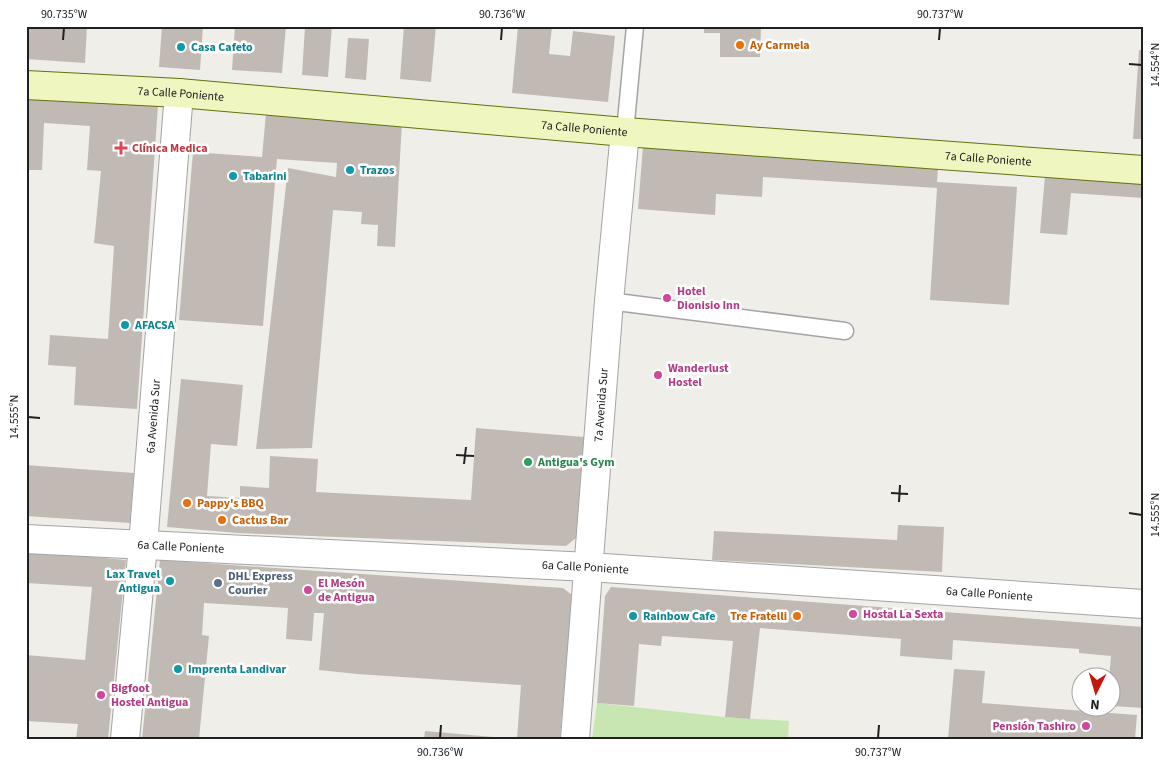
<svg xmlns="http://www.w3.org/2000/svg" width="1169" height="765" font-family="'Source Sans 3',sans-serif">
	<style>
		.grass { fill: #c8e6b2 }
		.building { fill: #c1bab4 }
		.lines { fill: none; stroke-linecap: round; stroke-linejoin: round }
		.service-casing { stroke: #a4a4a4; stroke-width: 19 }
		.minor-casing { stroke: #a4a4a4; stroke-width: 30 }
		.secondary-casing { stroke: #61720d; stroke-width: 30 }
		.service { stroke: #fff; stroke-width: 16 }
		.minor { stroke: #fff; stroke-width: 28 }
		.secondary { stroke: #f0f6c0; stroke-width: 28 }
		.ticks { fill: none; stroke: #202020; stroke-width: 2 }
		.food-dot { fill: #e8710a; stroke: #fff; stroke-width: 2 }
		.culture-dot { fill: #0f9aa8; stroke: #fff; stroke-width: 2 }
		.health-dot { fill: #e0444e; stroke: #fff; stroke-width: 2 }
		.hotel-dot { fill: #d1479c; stroke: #fff; stroke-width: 2 }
		.leisure-dot { fill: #2e9e5b; stroke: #fff; stroke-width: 2 }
		.service-dot { fill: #5c6f8a; stroke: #fff; stroke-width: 2 }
		.labels { text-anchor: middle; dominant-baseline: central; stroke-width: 5; stroke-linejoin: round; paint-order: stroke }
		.food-label { font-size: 12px; font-weight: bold; fill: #c56008; stroke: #fff; text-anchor: start }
		.culture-label { font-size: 12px; font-weight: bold; fill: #0d838f; stroke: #fff; text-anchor: start }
		.street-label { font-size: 12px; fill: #202020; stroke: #fff }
		.health-label { font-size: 12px; font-weight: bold; fill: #be3a42; stroke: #fff; text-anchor: start }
		.hotel-label { font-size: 12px; font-weight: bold; fill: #b23c85; stroke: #fff; text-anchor: start }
		.leisure-label { font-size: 12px; font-weight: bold; fill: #27864d; stroke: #fff; text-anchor: start }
		.service-label { font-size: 12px; font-weight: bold; fill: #4e5e75; stroke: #fff; text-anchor: start }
		.neatline { fill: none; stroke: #202020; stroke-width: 2 }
		.ticks-label { font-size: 12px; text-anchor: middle; fill: #202020 }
	</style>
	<rect width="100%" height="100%" fill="#f0eee8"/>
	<!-- grass -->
	<path class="grass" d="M597,703L725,717L789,721L788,739H592Z"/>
	<!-- building -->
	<path class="building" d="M26,26H87L85,63L26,59Z
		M162,26H203L200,70L159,67Z
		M235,26H286L282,73L232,70Z
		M305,26H332L328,77L302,75Z
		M404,26H436L431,82L400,79Z
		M518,26H552L549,54L570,56L573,31L615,36L608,102L512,93Z
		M704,26H761L760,57H720V33H704Z
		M348,38L369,39L366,80L345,78Z
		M1139,50H1143V139H1133Z
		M26,96L158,105L137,409L74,405L76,367L48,365L50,335L108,339L114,246L94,243L101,171L87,170L90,126L44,123L42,170H26Z
		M266,113L402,122L395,247L377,246L378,225L361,224L362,212L333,210L312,448L256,449L288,168L336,177L337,163L277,159L263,326L179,320L193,152L262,157Z
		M644,134L939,155L937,182L1017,187L1009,305L930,300L937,188L763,177L762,197L716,194L715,215L638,209Z
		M1046,164L1143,172V198L1071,193L1067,235L1040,233Z
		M181,379L243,385L237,446L211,444L207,496L240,498V486L269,488L270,456L318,459L316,492L471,500L476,428L584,437L576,538L566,546L238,533L167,527Z
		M26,465L134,473L130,523L26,516Z
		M898,525L944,527L942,572L712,560L714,531L897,540Z
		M26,551L126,560L108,739H76L78,724L26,721V655L85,660L92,587L26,583Z
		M160,560L563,588L572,595L560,739H517L521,685L357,674L319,670L324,613H314L312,641L286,639L288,608L204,603L202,635L209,636L199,739H142Z
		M611,587L1143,627V708L1112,706V678H1109L1111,656L1079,653V649L953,640L952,660L900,656L901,639L760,628L750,719L725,717L733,641L662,636L661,646L639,644L634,706L597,703L605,596Z
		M954,669L985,671L982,703L1137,715L1135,739H948Z
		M425,731L493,737L492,739H424Z"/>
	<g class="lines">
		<defs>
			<path id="service" d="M625,132L635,26
				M609,301L845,331"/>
			<g id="minor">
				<path id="s1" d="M26,539L589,567L1143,604"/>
				<path id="s2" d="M125,739L143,545L179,93"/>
				<path id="s3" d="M575,739L609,301L625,132"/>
			</g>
			<g id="secondary">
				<path id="s4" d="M26,85L179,93L625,132L1143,170"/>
			</g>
		</defs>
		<!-- service casing -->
		<use href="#service" class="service-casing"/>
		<!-- minor casing -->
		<use href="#minor" class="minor-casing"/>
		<!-- secondary casing -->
		<use href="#secondary" class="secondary-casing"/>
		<!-- service -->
		<use href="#service" class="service"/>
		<!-- minor -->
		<use href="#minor" class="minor"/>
		<!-- secondary -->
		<use href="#secondary" class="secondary"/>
	</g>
	<!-- ticks -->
	<path class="ticks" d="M63,40L64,28M501,40L502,28M939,40L940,28M1129,64L1142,65M28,417L40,418M456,455L474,456M464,464L466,447M891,493L908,494M899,502L900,485M1129,513L1142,515M440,738L441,725M878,738L879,725"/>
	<!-- markers -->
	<g class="food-dot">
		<circle cx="740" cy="45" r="5"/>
		<circle cx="187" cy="503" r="5"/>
		<circle cx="222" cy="520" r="5"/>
		<circle cx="797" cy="616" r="5"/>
	</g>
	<g class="culture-dot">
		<circle cx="181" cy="47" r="5"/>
		<circle cx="350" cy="170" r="5"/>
		<circle cx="233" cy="176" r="5"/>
		<circle cx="125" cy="325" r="5"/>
		<circle cx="170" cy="581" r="5"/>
		<circle cx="633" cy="616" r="5"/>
		<circle cx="178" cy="669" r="5"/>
	</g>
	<path class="health-dot" d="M118.5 140.5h5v5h5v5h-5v5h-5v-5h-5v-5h5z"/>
	<g class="hotel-dot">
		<circle cx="667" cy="298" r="5"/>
		<circle cx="658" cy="375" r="5"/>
		<circle cx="308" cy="590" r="5"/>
		<circle cx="853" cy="614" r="5"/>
		<circle cx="101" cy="695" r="5"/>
		<circle cx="1086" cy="726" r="5"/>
	</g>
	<circle class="leisure-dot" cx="528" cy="462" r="5"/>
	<circle class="service-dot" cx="218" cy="583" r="5"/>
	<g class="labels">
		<!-- food labels -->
		<g class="food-label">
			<text x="750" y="45">Ay Carmela</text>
			<text x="197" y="503">Pappy's BBQ</text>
			<text x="232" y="520">Cactus Bar</text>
			<text x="787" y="616" text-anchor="end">Tre Fratelli</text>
		</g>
		<!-- culture labels -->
		<g class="culture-label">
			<text x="191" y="47">Casa Cafeto</text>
			<text x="360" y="170">Trazos</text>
			<text x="243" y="176">Tabarini</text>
			<text x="135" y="325">AFACSA</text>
			<text x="160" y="574" text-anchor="end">Lax Travel<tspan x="160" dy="14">Antigua</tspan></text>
			<text x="643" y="616">Rainbow Cafe</text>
			<text x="188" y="669">Imprenta Landivar</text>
		</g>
		<!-- street labels -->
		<g class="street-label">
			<text stroke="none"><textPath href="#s4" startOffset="155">7a Calle Poniente</textPath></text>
			<text stroke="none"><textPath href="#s4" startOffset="560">7a Calle Poniente</textPath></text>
			<text stroke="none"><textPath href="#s4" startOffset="965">7a Calle Poniente</textPath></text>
			<text stroke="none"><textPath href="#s3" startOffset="335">7a Avenida Sur</textPath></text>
			<text stroke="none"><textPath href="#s2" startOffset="324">6a Avenida Sur</textPath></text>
			<text stroke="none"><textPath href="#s1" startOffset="155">6a Calle Poniente</textPath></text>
			<text stroke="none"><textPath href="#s1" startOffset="560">6a Calle Poniente</textPath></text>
			<text stroke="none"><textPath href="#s1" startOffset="965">6a Calle Poniente</textPath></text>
		</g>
		<!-- health labels -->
		<g class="health-label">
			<text x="132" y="148">Clínica Medica</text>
		</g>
		<!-- hotel labels -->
		<g class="hotel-label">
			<text x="677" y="291">Hotel<tspan x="677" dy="14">Dionisio Inn</tspan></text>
			<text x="668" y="368">Wanderlust<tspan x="668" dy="14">Hostel</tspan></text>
			<text x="318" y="583">El Mesón<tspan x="318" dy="14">de Antigua</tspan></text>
			<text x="863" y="614">Hostal La Sexta</text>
			<text x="111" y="688">Bigfoot<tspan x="111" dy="14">Hostel Antigua</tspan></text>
			<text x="1076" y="726" text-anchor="end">Pensión Tashiro</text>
		</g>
		<!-- leisure labels -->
		<g class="leisure-label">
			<text x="538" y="462">Antigua's Gym</text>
		</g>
		<!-- service labels -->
		<g class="service-label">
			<text x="228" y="576">DHL Express<tspan x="228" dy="14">Courier</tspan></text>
		</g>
	</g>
	<!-- border -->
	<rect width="1169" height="765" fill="none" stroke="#ffffff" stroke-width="55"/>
	<!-- north arrow -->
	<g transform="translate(1096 692) rotate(185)"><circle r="24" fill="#ffffff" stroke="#a6a6a6"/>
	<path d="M0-4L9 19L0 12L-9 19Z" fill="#c2190e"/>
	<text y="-8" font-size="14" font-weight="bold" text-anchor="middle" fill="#202020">N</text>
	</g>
	<rect x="28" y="28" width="1114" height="710" class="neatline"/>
	<g class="ticks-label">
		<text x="64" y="18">90.735°W</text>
		<text x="502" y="18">90.736°W</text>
		<text x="940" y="18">90.737°W</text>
		<text transform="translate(1155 65) rotate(-90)" y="4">14.554°N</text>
		<text transform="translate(14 417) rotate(-90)" y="4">14.555°N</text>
		<text transform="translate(1155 515) rotate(-90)" y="4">14.555°N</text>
		<text x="440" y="756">90.736°W</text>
		<text x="878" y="756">90.737°W</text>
	</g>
</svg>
